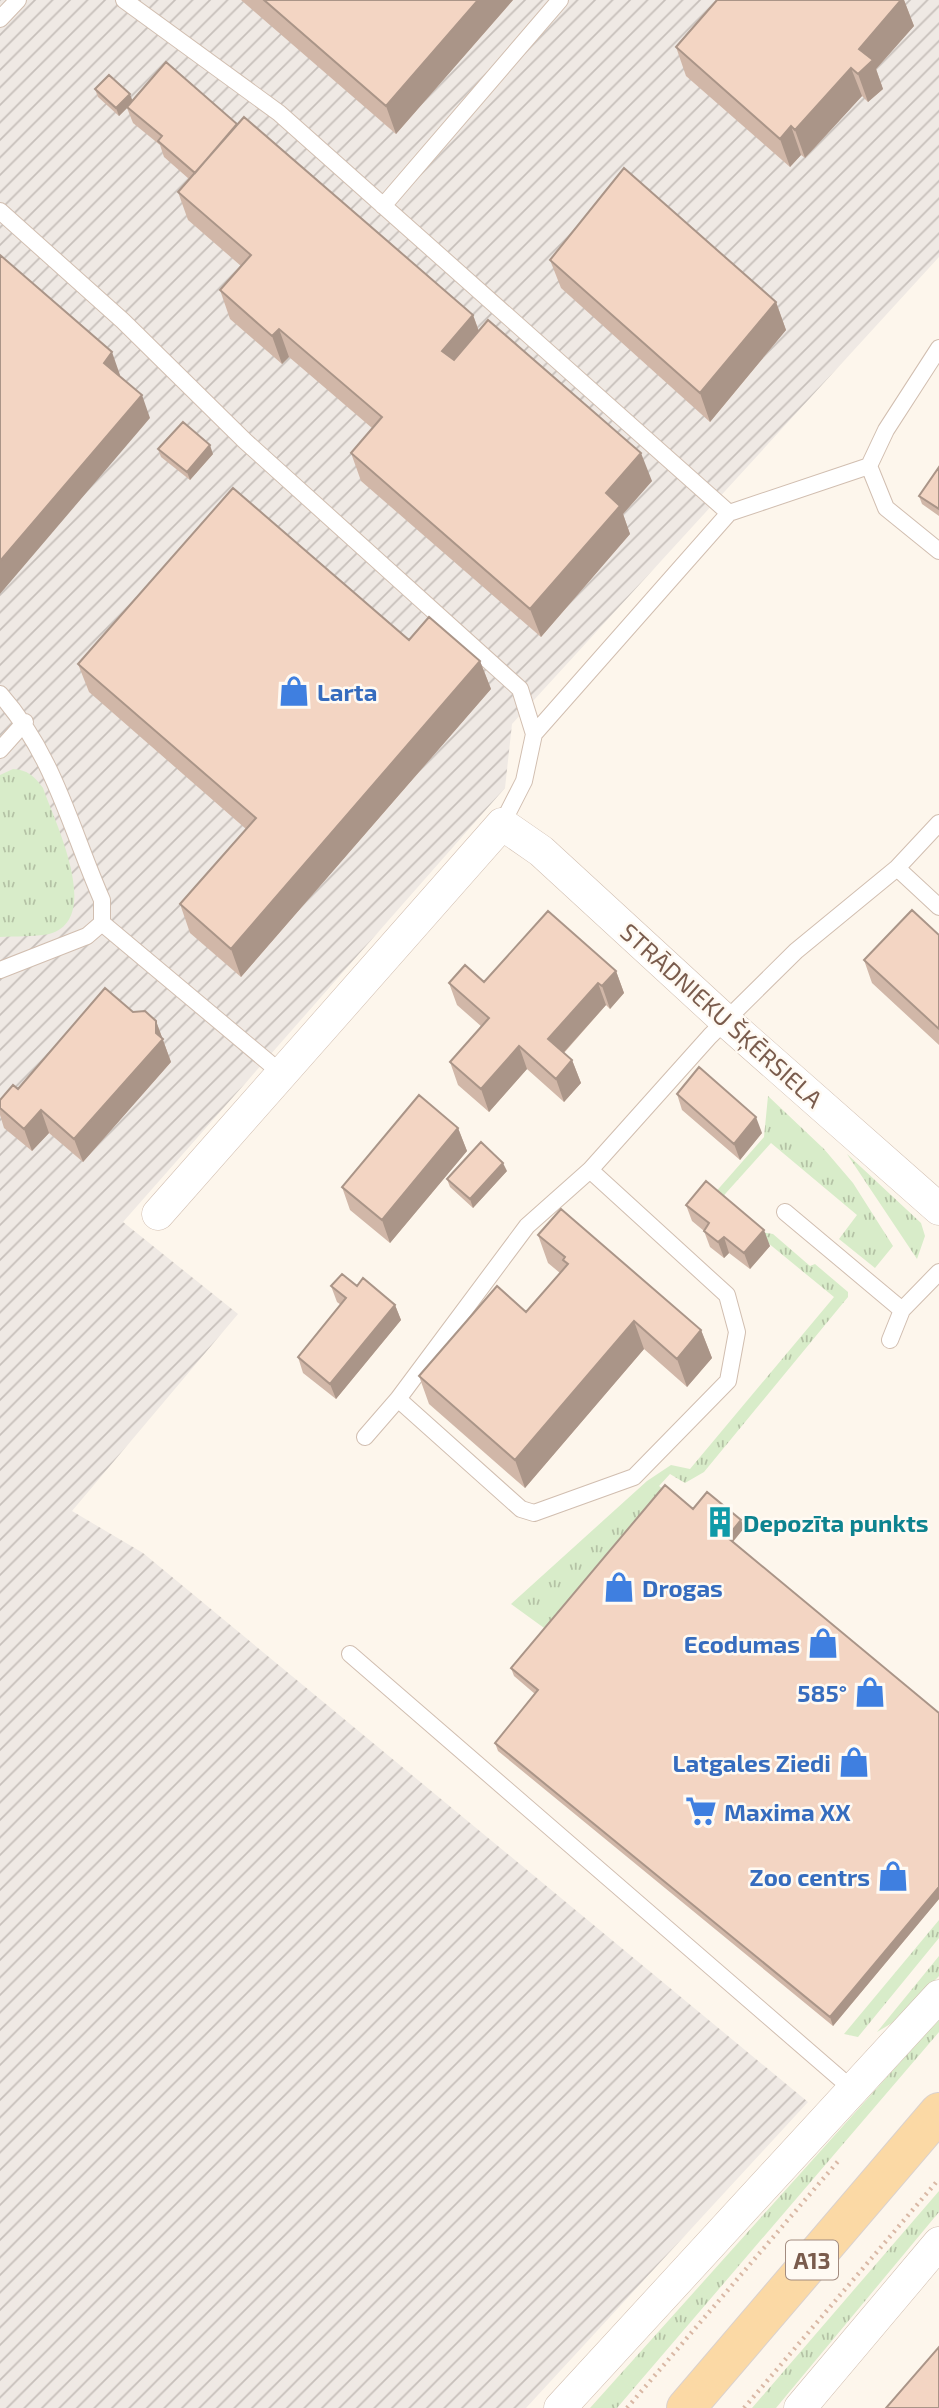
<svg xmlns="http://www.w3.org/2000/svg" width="939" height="2408" font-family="'Exo 2',sans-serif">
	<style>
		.industrial { fill: url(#industrial-furrows) }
		.grass { fill: url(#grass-tufts) }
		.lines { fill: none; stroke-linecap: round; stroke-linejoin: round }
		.service-casing { stroke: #d1beb0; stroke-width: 18 }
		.minor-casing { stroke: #d1beb0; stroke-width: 33 }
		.primary-casing { stroke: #dad1cd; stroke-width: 40 }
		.path { stroke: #d9b8a5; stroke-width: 4.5; stroke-dasharray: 2 5; stroke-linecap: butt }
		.service { stroke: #fff; stroke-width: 16 }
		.minor { stroke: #fff; stroke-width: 32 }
		.primary { stroke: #fbd9a5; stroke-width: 38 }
		.wall { fill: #d1b7a8 }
		.shaded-wall { fill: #aa9588 }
		.building { fill: #f3d5c3; stroke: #aa9588; stroke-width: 2 }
		.labels { text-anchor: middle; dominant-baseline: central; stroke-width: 5; stroke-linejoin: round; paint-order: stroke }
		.shield { fill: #fffaf3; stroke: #a28b7f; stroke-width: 2 }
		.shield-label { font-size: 23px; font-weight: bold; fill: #7a5c4d }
		.shop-label { font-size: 24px; font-weight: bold; fill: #366cbe; stroke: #fffaf3; text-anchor: end }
		.street-label { font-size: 24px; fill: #7a5c4d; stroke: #fffaf3 }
		.culture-label { font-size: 24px; font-weight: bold; fill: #0d838f; stroke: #fffaf3; text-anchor: start }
	</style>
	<defs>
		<pattern id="industrial-furrows" width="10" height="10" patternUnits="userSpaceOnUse" patternTransform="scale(1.75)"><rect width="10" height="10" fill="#efe9e4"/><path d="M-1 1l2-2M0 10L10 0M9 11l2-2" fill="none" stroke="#c7c0bb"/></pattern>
		<pattern id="grass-tufts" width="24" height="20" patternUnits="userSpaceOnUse" patternTransform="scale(1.75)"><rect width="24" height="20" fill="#d8ecc9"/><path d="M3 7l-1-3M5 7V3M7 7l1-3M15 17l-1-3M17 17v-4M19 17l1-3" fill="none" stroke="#b4c2a5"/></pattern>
	</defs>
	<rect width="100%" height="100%" fill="#fdf6ec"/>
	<!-- industrial -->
	<path class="industrial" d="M0,0H939V257L512,724L505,788L123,1222L238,1314L72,1511L143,1553L808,2102L526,2408H0Z"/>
	<!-- grass -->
	<path class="grass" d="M13,769C28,770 34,776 43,788C54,820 104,920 49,934C34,937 15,936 0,937V775Z
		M768,1096L824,1149L853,1183L893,1246L875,1268L839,1239L857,1215L771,1143L726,1193L723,1197L761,1232L773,1234L810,1266L815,1264L848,1292V1297L704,1472L685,1483L670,1474L659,1486L668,1493L551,1633L511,1604L647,1481L671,1465L690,1469L834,1297L724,1207L713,1195L764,1137Z
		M847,1154L921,1223L925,1236L917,1259Z
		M939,1920V1938L858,2037L844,2034Z
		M939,1956V1976L897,2020L877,2032Z
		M939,2019V2032L617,2408H590Z
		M939,2191V2212L776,2408H752Z"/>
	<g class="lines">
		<defs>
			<path id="service" d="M124,0L279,113L729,513
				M0,19L18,0
				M383,206L560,0
				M0,211L123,321L245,441L520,689L534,734L524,781L502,824
				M939,348L886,430L869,466L886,508L939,551
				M0,694C54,755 70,827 102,900V923L87,936L0,970
				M534,734L729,513L869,466
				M0,750L25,722
				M897,868L939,907
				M102,923L280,1072
				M785,1212L902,1310
				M890,1340L902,1310L939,1272
				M398,1399L521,1509L534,1513L634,1477L728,1381L737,1332L727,1295L590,1170
				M365,1437L398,1399L527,1226L590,1170L710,1036L796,951L897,868L939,823
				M350,1654L851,2088"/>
			<path id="minor" d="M158,1214L502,824L541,851L727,1022L939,1209
				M560,2408L939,1996
				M800,2408L939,2243"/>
			<path id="primary" d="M686,2408L939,2112"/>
		</defs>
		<!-- service casing -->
		<use href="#service" class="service-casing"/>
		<!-- minor casing -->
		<use href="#minor" class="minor-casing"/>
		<!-- primary casing -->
		<use href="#primary" class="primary-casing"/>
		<!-- path -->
		<path class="path" d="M627,2408L840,2159
			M744,2408L939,2179"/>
		<!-- service -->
		<use href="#service" class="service"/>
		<!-- minor -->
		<use href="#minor" class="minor"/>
		<!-- primary -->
		<use href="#primary" class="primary"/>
	</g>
	<!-- wall -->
	<path class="wall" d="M241,0H513L396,134Z
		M717,0H904L914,26L876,69L883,89L868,102L862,96L805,158L801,155L790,167L686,76L676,47Z
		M95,89L132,101L237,124L473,315L479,331L652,481L623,514L630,534L541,637L361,481L351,453L372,428L289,357L282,364L230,319L220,290L241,266L188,220L178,192L189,179L164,157L160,145L133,123L127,108L119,116L98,97Z
		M550,260L776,302L786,330L710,422L561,288Z
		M158,449L213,454L190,480L161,457Z
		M939,467V516L922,504L919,496Z
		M409,640L480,661L491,689L241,977L190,933L180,904L246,829L89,692L78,664Z
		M939,935V1045L872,983L864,960Z
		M616,971L624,993L610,1009L606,1005L564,1053L572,1060L581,1083L564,1102L527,1069L489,1112L458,1085L450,1062L482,1027L457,1005L449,983L484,982Z
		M133,1012L156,1021L171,1062L83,1162L49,1133L32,1151L4,1128L0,1115V1100Z
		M677,1094L762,1133L740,1160L682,1110Z
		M458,1128L467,1151L390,1243L350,1210L342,1187Z
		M507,1171L473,1208L450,1187L447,1179Z
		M686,1205L770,1246L750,1269L729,1253L724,1258L710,1247L704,1231L692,1221Z
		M538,1235L701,1330L712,1358L687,1387L644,1349L525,1488L429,1404L419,1376L526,1312L560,1273L548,1263Z
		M331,1286H357L395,1305L401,1320L336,1399L303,1373L298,1357L341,1305L337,1302Z
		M693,1509L741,1520L744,1528L733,1542L939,1713V1899L833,2026L498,1751L495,1743L535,1694L514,1676L511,1668Z"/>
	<!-- shaded-wall -->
	<path class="shaded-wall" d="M478,0H513L396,134L386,106Z
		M901,0H904L914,26L876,69L883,89L868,102L858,74L859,49Z
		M851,68L862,96L805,158L795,130Z
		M130,94L133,102L119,116L116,108Z
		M791,126L801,155L790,167L780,139Z
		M776,302L786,330L710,422L700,393Z
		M473,315L483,343L452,379L442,351Z
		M279,329L289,357L282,364L272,336Z
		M112,352L120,375L112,386L104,363Z
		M142,395L150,418L0,594V561Z
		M210,445L213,454L190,480L187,472Z
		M641,453L652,481L623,514L630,534L541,637L530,609L606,493Z
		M480,661L491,689L241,977L231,949Z
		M616,971L624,993L610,1009L602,986Z
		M598,983L606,1005L556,1061L548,1039Z
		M156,1021L171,1062L83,1162L74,1139L156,1033Z
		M519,1046L527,1069L489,1112L481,1089Z
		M572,1060L581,1083L564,1102L556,1079Z
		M41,1110L49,1133L32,1151L24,1129Z
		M756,1117L762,1133L740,1160L734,1144Z
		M458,1128L467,1151L390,1243L382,1220Z
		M503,1163L507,1171L473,1208L470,1199Z
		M764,1230L770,1246L750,1269L744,1253Z
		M724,1237L729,1253L724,1258L718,1242Z
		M395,1305L401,1320L336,1399L330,1384Z
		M634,1321L644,1349L525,1488L515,1460Z
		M701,1330L712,1358L687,1387L677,1359Z
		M741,1520L744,1528L730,1545L727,1537Z
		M939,1887V1899L833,2026L830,2017Z"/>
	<!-- building -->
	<path class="building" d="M264,0H478L386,106Z
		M717,0H901L859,49L873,60L858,74L851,68L795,130L791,126L780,139L676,47Z
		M166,62L237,124L195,173L158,141L162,136L127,107Z
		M109,75L130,94L116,108L95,89Z
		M244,117L473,315L442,351L454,360L488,320L641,453L606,493L620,506L530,609L351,453L382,417L279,329L272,336L220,290L251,255L178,192Z
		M624,168L776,302L700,393L550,260Z
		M0,255L112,352L104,363L142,395L0,561Z
		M183,422L210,445L187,472L158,449Z
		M939,467V509L919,496Z
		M233,488L409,640L429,617L480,661L231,949L180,904L256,818L78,664Z
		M912,910L939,935V1029L864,960Z
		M548,911L616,971L602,986L598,983L548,1039L572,1060L556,1079L519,1046L481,1089L450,1062L489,1018L449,983L465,965L484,982Z
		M105,988L133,1012L145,1011L156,1021V1033L163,1039L74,1139L41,1110L24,1129L0,1108V1100L13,1085L18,1089Z
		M699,1067L756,1117L734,1144L677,1094Z
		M419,1095L458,1128L382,1220L342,1187Z
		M481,1142L503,1163L470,1199L447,1179Z
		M706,1181L764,1230L744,1253L724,1237L718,1242L704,1231L709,1223L686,1205Z
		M561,1209L701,1330L677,1359L634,1321L515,1460L419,1376L497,1286L526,1312L568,1264L563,1260L565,1257L538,1235Z
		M342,1274L357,1286L363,1278L395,1305L330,1384L298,1357L346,1298L331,1286Z
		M665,1485L693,1509L707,1492L741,1520L727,1537L939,1713V1887L830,2017L495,1743L538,1690L511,1668Z
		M939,2347V2408H886Z"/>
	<!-- icons -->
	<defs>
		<symbol id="shop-bare" viewBox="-9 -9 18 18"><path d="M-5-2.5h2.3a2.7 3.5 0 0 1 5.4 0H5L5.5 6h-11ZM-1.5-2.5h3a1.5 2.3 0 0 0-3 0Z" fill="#3f7fe0" stroke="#fffaf3" stroke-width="2.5" paint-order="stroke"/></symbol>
		<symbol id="building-bare" viewBox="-9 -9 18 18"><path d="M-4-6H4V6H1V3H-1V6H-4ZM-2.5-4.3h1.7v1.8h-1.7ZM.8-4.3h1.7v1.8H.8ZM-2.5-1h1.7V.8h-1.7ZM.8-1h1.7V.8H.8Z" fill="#0f9aa8" stroke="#fffaf3" stroke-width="2.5" paint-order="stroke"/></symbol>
		<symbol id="supermarket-bare" viewBox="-9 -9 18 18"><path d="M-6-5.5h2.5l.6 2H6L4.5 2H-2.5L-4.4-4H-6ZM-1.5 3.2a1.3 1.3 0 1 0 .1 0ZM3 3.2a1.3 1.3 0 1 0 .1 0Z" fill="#3f7fe0" stroke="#fffaf3" stroke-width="2.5" paint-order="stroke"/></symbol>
	</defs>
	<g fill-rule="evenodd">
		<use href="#shop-bare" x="272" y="669" width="44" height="44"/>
		<use href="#building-bare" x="698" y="1500" width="44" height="44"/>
		<use href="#shop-bare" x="597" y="1565" width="44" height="44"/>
		<use href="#shop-bare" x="801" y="1621" width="44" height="44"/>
		<use href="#shop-bare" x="848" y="1670" width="44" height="44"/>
		<use href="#shop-bare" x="832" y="1740" width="44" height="44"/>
		<use href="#supermarket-bare" x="679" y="1789" width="44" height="44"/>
		<use href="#shop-bare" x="871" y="1854" width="44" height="44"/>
	</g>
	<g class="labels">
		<!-- shield labels -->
		<rect class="shield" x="786" y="2240.5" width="52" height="39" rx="5"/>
		<g class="shield-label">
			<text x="812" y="2260">A13</text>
		</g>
		<!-- shop labels -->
		<g class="shop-label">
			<text x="317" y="691" text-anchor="start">Larta</text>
			<text x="642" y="1587" text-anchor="start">Drogas</text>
			<text x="800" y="1643">Ecodumas</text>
			<text x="847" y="1692">585°</text>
			<text x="831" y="1762">Latgales Ziedi</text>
			<text x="724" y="1811" text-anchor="start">Maxima XX</text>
			<text x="870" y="1876">Zoo centrs</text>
		</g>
		<!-- street labels -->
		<g class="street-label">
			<text transform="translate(722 1015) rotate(42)">STRĀDNIEKU ŠĶĒRSIELA</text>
		</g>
		<!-- culture labels -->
		<g class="culture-label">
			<text x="743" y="1522">Depozīta punkts</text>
		</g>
	</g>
</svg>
